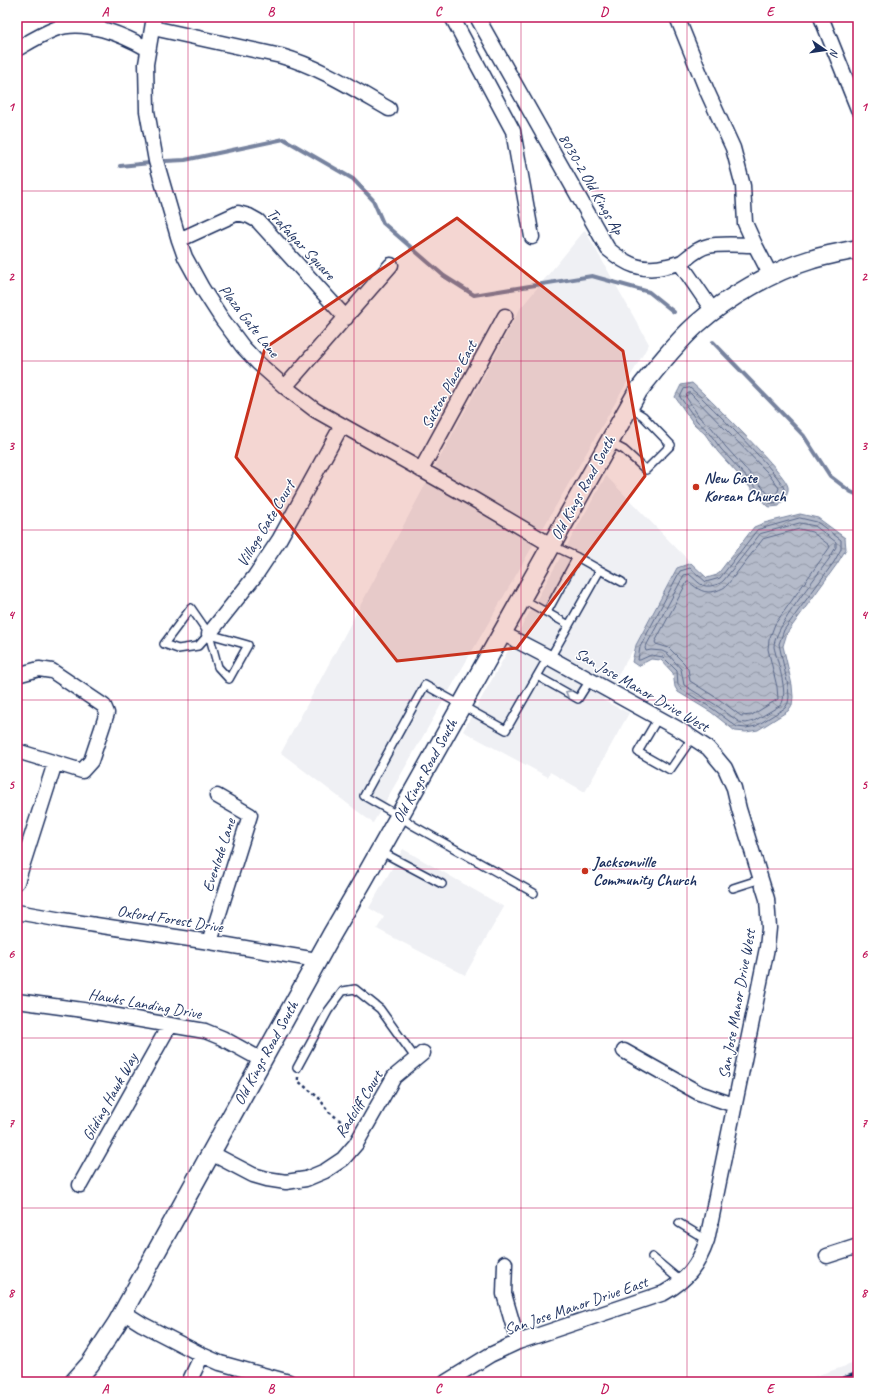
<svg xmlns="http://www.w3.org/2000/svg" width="875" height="1399" font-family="Caveat,sans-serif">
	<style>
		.built { fill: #eff0f4 }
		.water { fill: url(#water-waves); stroke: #77839f }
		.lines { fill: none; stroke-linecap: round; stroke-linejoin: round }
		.shore { stroke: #596789; stroke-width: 1 }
		.stream { stroke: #77839f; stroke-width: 4 }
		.service-casing { stroke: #1b2f5e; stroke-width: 10 }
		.minor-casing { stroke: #1b2f5e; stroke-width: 17 }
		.tertiary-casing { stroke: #1b2f5e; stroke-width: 21 }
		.path { stroke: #1b2f5e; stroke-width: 2.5; stroke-dasharray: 3 3; stroke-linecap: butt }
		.service { stroke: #fff; stroke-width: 7 }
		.minor { stroke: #fff; stroke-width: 14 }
		.tertiary { stroke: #fff; stroke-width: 18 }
		.rail { stroke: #1b2f5e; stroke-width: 3 }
		.oneway { stroke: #8d97ae }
		.marked { fill: #c8321e; fill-opacity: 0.2; stroke: #c8321e; stroke-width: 3; stroke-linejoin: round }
		.grid { fill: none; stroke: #c2185b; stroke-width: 1; stroke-opacity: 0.55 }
		.poi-dot { fill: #c8321e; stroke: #fff; stroke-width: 1.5 }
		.labels { text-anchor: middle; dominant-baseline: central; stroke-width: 3; stroke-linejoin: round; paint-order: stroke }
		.street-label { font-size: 16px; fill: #1b2f5e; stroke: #fff }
		.poi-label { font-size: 16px; font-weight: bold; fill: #1b2f5e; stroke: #fff; text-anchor: start }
		.neatline { fill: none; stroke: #c2185b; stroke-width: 1.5 }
		.grid-label { font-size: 13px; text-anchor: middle; font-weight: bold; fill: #c2185b }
	</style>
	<defs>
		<pattern id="water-waves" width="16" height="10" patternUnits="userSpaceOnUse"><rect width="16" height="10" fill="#b5bbca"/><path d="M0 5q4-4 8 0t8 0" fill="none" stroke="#9298a7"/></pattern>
	</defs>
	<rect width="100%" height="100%" fill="#fff"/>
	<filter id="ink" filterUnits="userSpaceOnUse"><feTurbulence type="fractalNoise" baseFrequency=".025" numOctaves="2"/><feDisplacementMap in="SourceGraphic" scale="8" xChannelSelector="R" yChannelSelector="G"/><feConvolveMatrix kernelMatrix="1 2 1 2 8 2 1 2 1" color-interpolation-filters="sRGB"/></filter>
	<g filter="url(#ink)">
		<!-- built -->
		<path class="built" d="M585,230L649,344L373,823L281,753L520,309Z
			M606,476L691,563L677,568L636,645L603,700L629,713L585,792L550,772L548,777L463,731Z
			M403,849L504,907L465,975L377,929L384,917L369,908Z
			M858,1362V1382H797Z"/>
		<!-- water -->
		<path class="water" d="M692,383L704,394C717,407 786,474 788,487C789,495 783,500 779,506L770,507L766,505L718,452L705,434L694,424L675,397L681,385Z
			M800,514L818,518L845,538L846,549L837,564L787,633L783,646L792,685L793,697L792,705L788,711L758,730L746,732L735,731L711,712L678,692L675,687L673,673L661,660L651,659L638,666L632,662L636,645L677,568L691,563L707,578L717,575L754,527L764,523Z"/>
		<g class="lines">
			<!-- shore -->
			<path class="shore" d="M690,388L701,397C714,410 782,476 784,489C784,494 780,498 777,502L771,503L768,501L721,449L708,431L697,421L680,397L684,389Z
				M690,393L767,472L779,488L778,491L774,497H771L725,446L712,428L700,418L686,397L687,394Z
				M800,518L817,522L841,540V549L834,562L784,630L779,644L788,686L789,697L788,703L785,708L756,726L746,728L737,727L713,709L681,689L678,685L677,671L663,657L651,655L640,660H638L640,647L680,571L690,568L706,582L720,578L757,530Z
				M800,523L815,526L836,542V547L829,559C817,576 773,629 774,647C777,661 789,693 781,705L754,721L746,723L739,722L716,705L684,685L681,669L668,654L662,651L651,650L646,651L645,648L684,575L689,574C699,582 701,589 715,585C719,584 721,583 724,580L760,534Z
				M800,529L812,532L829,545L830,547L775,624L769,640L768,649L777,687L778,699L752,715L741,716L720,700L690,681L688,669L684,663L669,648L656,644L655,642L687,582H689C699,590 704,594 716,591C721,589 725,588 728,584L763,539Z"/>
			<!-- stream -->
			<path class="stream" d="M165,161L185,160L284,139L353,179L373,200L383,223L444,276L474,295L592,276L649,292L674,312
				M120,166L150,163
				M713,342L804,436L830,476L851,492L858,495"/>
			<defs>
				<path id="service" d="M609,442L624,450L646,470L671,445L643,416L630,408
					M551,545L577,557L600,570L569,625
					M600,570L622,582
					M521,598L569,625L550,658
					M547,612L577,557
					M209,634L248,645L229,679L218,667L209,634L191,608L164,644L178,649L198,646L209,634
					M537,676L578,699L590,680
					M658,718L638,752L670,770L692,738
					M380,851L442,884
					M733,888L761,879
					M534,893L414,826L399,816L364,796L425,685L506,730L548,657
					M297,1068L328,1011L343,991L355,989L380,1009L416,1059
					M679,1223L707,1240
					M652,1257L682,1282"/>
				<path id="minor" d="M154,17L146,64L147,111L156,161L179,240L185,257L202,288L222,319L243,347L258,363L285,387L315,410L473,499L551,545
					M452,17L513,131L532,237
					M477,17L608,249C626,264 642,273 667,266C672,265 677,264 682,262C690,256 698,248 708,246C720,243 742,245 755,245L745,223L743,186L733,148L707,91L677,17
					M821,17L858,109
					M153,28L281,56C320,67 354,89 389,109
					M17,49C29,42 42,34 55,29C84,18 123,35 148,49
					M179,240L238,213L249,216L258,221L346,318
					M755,245L771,276
					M680,263L713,311
					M285,387L391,265
					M421,470L505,316
					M209,634L255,576L279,540L342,425
					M17,675L39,669L52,671L104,706L107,713L91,761L82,771L17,751
					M17,882L55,763
					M17,912L62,920L210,942L317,960
					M210,942L250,815L217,796
					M17,1001L83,1010L205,1031L222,1038L262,1060
					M624,1051L699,1093L734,1105
					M211,1153L253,1175L267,1179L286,1182L306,1179L325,1171L343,1159L356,1144L394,1077L423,1053
					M80,1185L169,1026
					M827,1256L858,1246
					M505,1263L504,1294L518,1342
					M123,1312L142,1324L202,1355L220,1363L289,1382
					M189,1382L202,1355
					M446,1382L490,1355L518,1342L664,1293C687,1280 698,1266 707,1240L767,948L769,928L767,899L739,809L734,788L725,768L715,756L708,748L682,731L550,658L502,633"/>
				<path id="tertiary" d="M74,1382L90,1364L117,1323L332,934L364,879L638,391C656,368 675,344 697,324C726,298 773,271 810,260C826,255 842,252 858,249"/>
			</defs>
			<!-- service casing -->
			<use href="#service" class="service-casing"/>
			<!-- minor casing -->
			<use href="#minor" class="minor-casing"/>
			<!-- tertiary casing -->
			<use href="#tertiary" class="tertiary-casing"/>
			<!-- path -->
			<path class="path" d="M298,1077V1081L319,1098L329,1112L350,1128"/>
			<!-- service -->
			<use href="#service" class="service"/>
			<!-- minor -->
			<use href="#minor" class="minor"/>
			<!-- tertiary -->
			<use href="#tertiary" class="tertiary"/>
			<!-- rail -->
			<path class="rail" d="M832,1382L858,1373
				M855,1382L858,1381"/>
		</g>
		<!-- one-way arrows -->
		<defs><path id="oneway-chevron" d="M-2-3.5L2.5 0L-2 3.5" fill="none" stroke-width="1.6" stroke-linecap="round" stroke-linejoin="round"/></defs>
		<use class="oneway" href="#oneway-chevron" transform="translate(568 693) rotate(-151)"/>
	</g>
	<!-- marked area -->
	<path class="marked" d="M457,218L623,351L645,476L517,648L397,661L236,457L265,348Z"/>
	<!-- grid -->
	<path class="grid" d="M188,17V1382M354,17V1382M521,17V1382M687,17V1382M17,191H858M17,361H858M17,530H858M17,700H858M17,869H858M17,1038H858M17,1208H858"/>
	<!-- markers -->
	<g class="poi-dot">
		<circle cx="696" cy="487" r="4"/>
		<circle cx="585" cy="871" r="4"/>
	</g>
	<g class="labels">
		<!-- street labels -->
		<g class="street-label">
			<text transform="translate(591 184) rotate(60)">8030-2 Old Kings Ap</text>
			<text transform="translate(301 244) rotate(47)">Trafalgar Square</text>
			<text transform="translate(249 321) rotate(52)">Plaza Gate Lane</text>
			<text transform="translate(449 385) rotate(-61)">Sutton Place East</text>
			<text transform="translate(583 488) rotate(-61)">Old Kings Road South</text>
			<text transform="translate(266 524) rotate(-59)">Village Gate Court</text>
			<text transform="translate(642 690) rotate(30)">San Jose Manor Drive West</text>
			<text transform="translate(425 771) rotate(-61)">Old Kings Road South</text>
			<text transform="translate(219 855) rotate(-72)">Evenlode Lane</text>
			<text transform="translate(170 919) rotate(9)">Oxford Forest Drive</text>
			<text transform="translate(145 1004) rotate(10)">Hawks Landing Drive</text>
			<text transform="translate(737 1004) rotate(-80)">San Jose Manor Drive West</text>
			<text transform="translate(266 1053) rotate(-61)">Old Kings Road South</text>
			<text transform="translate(110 1097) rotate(-61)">Gliding Hawk Way</text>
			<text transform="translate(359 1104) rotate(-58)">Radcliff Court</text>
			<text transform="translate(576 1306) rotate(-19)">San Jose Manor Drive East</text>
		</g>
		<!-- poi labels -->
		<g class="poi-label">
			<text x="704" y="478">New Gate<tspan x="704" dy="18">Korean Church</tspan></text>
			<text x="593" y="862">Jacksonville<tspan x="593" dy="18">Community Church</tspan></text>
		</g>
	</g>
	<!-- margin -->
	<rect width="875" height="1399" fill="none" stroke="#fff" stroke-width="44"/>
	<!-- north arrow -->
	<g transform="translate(825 50) rotate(103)" stroke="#ffffff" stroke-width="3" paint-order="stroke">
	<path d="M0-3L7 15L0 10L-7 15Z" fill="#1b2f5e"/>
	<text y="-6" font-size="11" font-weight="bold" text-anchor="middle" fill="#1b2f5e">N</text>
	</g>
	<rect x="22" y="22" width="831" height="1355" class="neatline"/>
	<g class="grid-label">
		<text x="105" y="16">A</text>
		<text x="271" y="16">B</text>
		<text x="438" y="16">C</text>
		<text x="604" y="16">D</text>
		<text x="770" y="16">E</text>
		<text x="11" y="111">1</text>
		<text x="864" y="111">1</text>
		<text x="11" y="281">2</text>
		<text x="864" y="281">2</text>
		<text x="11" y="450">3</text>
		<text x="864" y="450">3</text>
		<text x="11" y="619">4</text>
		<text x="864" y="619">4</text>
		<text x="11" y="789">5</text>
		<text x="864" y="789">5</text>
		<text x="11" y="958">6</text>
		<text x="864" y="958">6</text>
		<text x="11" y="1127">7</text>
		<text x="864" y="1127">7</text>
		<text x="11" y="1297">8</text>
		<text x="864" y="1297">8</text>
		<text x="105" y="1393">A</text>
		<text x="271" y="1393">B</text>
		<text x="438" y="1393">C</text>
		<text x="604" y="1393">D</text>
		<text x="770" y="1393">E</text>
	</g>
</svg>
